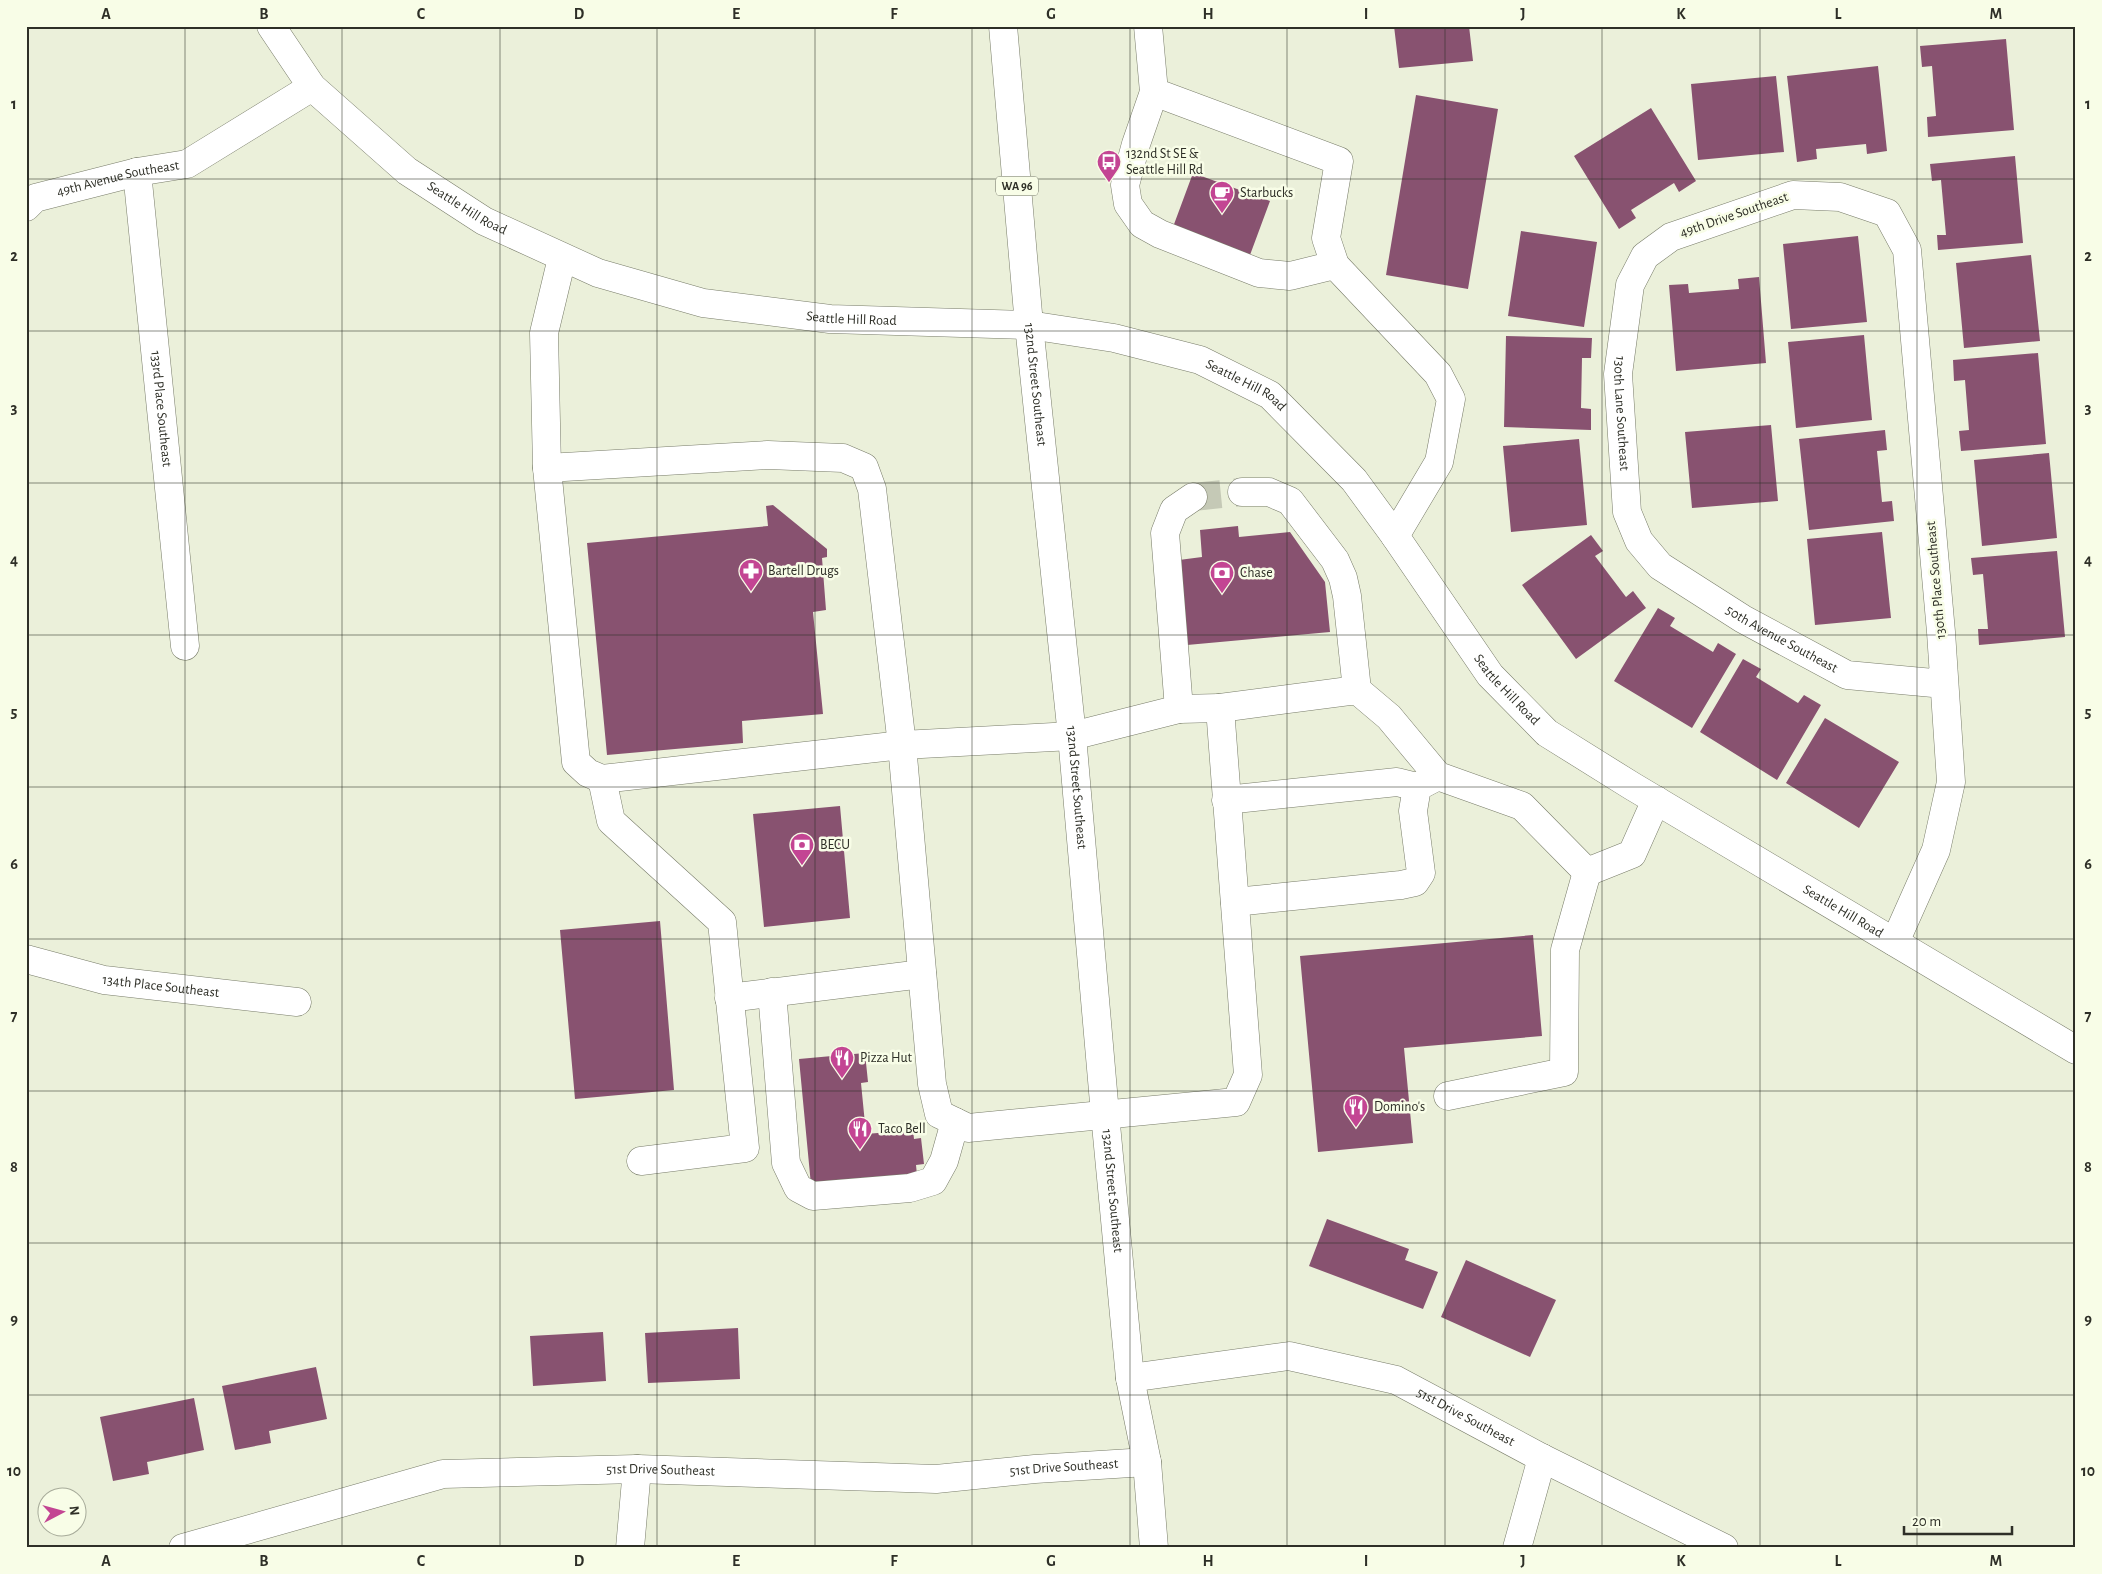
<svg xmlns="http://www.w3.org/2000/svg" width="2102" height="1574" font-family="'Alegreya Sans',sans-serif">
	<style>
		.building { fill: #885270 }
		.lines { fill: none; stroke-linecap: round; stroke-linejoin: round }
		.minor-tunnel { stroke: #c5c9b6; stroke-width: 28; stroke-dasharray: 28 14; stroke-linecap: butt }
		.minor-casing { stroke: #787c69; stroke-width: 29 }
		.major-casing { stroke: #787c69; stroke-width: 29 }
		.minor { stroke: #fff; stroke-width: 28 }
		.major { stroke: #fff; stroke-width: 28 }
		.grid { fill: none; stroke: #2e2f27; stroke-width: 1; stroke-opacity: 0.55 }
		.labels { text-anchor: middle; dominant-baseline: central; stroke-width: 5; stroke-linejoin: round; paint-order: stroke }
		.shield { fill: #f8fde7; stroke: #6b6d61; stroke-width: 1 }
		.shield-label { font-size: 12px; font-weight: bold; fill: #2e2f27 }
		.poi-label { font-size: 14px; fill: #2e2f27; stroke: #f8fde7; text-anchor: start }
		.street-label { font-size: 14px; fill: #2e2f27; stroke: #f8fde7 }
		.neatline { fill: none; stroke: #2e2f27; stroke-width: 2 }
		.grid-label { font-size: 16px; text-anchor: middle; font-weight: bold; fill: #2e2f27 }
	</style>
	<rect width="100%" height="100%" fill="#ebf0da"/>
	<!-- building -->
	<path class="building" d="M1394,26H1469L1473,61L1399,68Z
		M2006,39L2014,130L1928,137L1927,117L1936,116L1932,66L1922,67L1920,46Z
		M1878,66L1887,151L1867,154L1866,144L1816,149L1817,159L1797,162L1787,76Z
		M1776,76L1784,152L1698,160L1691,84Z
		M1416,95L1498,109L1468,289L1386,275Z
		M1651,108L1696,181L1679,192L1674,183L1631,210L1636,218L1619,229L1574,156Z
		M2015,156L2023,243L1938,250L1937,235H1946L1941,180L1932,181L1930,164Z
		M1193,173L1270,201L1250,255L1173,227Z
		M1521,231L1597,242L1584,327L1508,316Z
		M1858,236L1867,322L1791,329L1783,244Z
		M2031,255L2040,341L1964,348L1956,263Z
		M1759,277L1766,363L1676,371L1669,285L1688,284L1689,293L1739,289L1738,279Z
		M1864,335L1872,420L1796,428L1788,342Z
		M1506,336L1592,338L1591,358H1582L1581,408L1591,409V430L1504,427Z
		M2038,353L2046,444L1961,451L1959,431L1969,430L1965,380L1954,381L1953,360Z
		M1771,425L1778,501L1692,508L1685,432Z
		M1885,430L1887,450L1877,451L1882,502L1892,501L1894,521L1809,530L1799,439Z
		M1579,439L1587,525L1511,532L1503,446Z
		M2049,453L2057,538L1982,546L1974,460Z
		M773,505L827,549V557L822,558L826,610L813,612L823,714L742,721L743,743L607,755L587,543L768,526L766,506Z
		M1238,526L1239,537L1290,532L1325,582L1330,632L1187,645L1179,560L1202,557L1200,530Z
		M1882,532L1891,618L1815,625L1807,539Z
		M1591,535L1603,551L1595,556L1626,597L1633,591L1646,608L1576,659L1522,585Z
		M2057,551L2065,637L1979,645L1978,629H1988L1983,574L1973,575L1971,558Z
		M1658,608L1675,618L1670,626L1713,652L1718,643L1736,654L1692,728L1614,681Z
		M1743,659L1761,669L1756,677L1798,703L1804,695L1821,705L1777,780L1700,732Z
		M1825,718L1899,762L1859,828L1786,783Z
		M840,806L850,918L764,927L753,814Z
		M660,921L674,1090L575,1099L560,930Z
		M1533,935L1542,1036L1404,1048L1413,1143L1318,1152L1300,956Z
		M865,1053L868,1082L861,1083L866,1134L913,1130L914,1139L921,1138L924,1164L916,1165L917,1175L811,1185L799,1059Z
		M1327,1219L1409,1249L1405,1260L1438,1272L1423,1309L1309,1266Z
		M1466,1260L1556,1300L1530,1357L1441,1317Z
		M738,1328L740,1379L648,1383L645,1333Z
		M603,1332L606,1381L533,1386L530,1336Z
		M316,1367L327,1419L269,1431L271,1443L235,1450L222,1386Z
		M194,1398L204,1450L147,1462L149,1474L113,1481L100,1417Z"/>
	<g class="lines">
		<!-- minor-tunnel -->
		<path class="minor-tunnel" d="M1193,497L1242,492"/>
		<defs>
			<g id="minor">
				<path d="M1148,26L1154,92L1339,161L1326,238L1335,265L1438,374L1451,399L1439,462L1395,536"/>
				<path d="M1154,92L1136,144L1125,185L1128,204L1142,224L1160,234L1259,273L1290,276L1335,265"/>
				<path id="s1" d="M137,172L185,646"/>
				<path id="s2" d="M26,207L35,198L137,172L187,164L312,87"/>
				<path d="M562,258L544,333L547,468L576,762L588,773L602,779L902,745L1072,736L1179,709L1220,708"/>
				<path d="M547,468L768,455L843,458L864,467L872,489L902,745L932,1084L939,1114L968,1128L1236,1102L1248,1075L1220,708L1357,690L1389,717L1438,776L1522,806L1587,872L1632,854L1656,800"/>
				<path d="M1242,492H1269L1290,501L1335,560L1343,578L1347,596L1357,690"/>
				<path d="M1179,709L1165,533L1174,510L1193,497"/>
				<path d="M602,779L611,821L722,922L745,1148L641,1161"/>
				<path d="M1226,800L1397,782L1417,787"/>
				<path d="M1235,902L1401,885L1415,882L1421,873L1413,811L1417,787L1438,776"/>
				<path id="s3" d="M1895,942L1936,850L1951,782L1941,632L1907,250L1887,213L1840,197L1793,195L1671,237L1645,256L1630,285L1618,374L1627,512L1639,541L1660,566L1743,619L1847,675L1944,684"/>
				<path id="s4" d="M26,959L104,980L297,1002"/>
				<path d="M772,992L786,1163L798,1188L813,1196L910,1188L933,1181L944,1161L955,1122"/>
				<path d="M729,998L922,974"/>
				<path d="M1448,1096L1564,1072L1565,950L1587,872"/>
				<path id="s5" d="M1130,1378L1289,1356L1396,1380L1542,1458L1724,1548"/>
				<path id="s6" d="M183,1548L443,1474L637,1469L936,1479L1035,1469L1147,1462"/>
				<path d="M630,1548L637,1469"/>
				<path d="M1517,1548L1542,1458"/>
			</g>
			<g id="major">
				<path id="s7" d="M271,26L312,87L407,171L484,221L598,273L703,303L830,319L1029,325L1114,338L1200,360L1270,395L1354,480L1395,536L1490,675L1547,733L1632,786L2076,1050"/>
				<path id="s8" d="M1003,26L1029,325L1072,736L1105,1114L1130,1378L1147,1462L1154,1548"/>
			</g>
		</defs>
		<!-- minor casing -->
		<use href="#minor" class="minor-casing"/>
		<!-- major casing -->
		<use href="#major" class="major-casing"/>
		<!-- minor -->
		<use href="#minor" class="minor"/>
		<!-- major -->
		<use href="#major" class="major"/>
	</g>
	<!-- grid -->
	<path class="grid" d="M185,26V1548M342,26V1548M500,26V1548M657,26V1548M815,26V1548M972,26V1548M1130,26V1548M1287,26V1548M1445,26V1548M1602,26V1548M1760,26V1548M1917,26V1548M26,179H2076M26,331H2076M26,483H2076M26,635H2076M26,787H2076M26,939H2076M26,1091H2076M26,1243H2076M26,1395H2076"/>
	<!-- icons -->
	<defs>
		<symbol id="bus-pin" viewBox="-11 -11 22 30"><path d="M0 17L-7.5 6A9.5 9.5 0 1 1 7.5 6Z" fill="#c34593" stroke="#f8fde7"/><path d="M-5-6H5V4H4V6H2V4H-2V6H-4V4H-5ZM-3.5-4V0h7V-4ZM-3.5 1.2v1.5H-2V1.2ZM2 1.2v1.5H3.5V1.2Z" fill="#fff"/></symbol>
		<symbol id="cafe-pin" viewBox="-11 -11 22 30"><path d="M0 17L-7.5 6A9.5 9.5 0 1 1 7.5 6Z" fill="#c34593" stroke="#f8fde7"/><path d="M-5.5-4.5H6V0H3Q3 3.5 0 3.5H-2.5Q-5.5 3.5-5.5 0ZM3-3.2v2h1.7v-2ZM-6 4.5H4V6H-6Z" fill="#fff"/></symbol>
		<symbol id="pharmacy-pin" viewBox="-11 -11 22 30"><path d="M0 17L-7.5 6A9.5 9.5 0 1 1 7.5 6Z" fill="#c34593" stroke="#f8fde7"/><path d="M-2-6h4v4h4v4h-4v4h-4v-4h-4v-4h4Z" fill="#fff"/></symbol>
		<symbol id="bank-pin" viewBox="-11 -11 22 30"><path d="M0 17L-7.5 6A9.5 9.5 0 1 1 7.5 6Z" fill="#c34593" stroke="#f8fde7"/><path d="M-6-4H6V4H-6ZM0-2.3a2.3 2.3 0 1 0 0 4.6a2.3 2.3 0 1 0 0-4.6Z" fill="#fff"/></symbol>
		<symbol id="restaurant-pin" viewBox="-11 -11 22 30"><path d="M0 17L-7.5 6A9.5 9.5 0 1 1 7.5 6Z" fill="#c34593" stroke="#f8fde7"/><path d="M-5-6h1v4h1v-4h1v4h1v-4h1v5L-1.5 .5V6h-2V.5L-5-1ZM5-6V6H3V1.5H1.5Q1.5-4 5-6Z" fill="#fff"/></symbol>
	</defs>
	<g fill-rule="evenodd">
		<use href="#bus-pin" x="1095" y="148" width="28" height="38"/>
		<use href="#cafe-pin" x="1208" y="179" width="28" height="38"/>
		<use href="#pharmacy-pin" x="737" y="557" width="28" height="38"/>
		<use href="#bank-pin" x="1208" y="559" width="28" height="38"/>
		<use href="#bank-pin" x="788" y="831" width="28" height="38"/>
		<use href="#restaurant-pin" x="828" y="1044" width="28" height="38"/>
		<use href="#restaurant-pin" x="1342" y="1093" width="28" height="38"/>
		<use href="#restaurant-pin" x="846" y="1115" width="28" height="38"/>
	</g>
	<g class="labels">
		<!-- shield labels -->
		<rect class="shield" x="996" y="176.5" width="42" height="19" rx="4"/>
		<g class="shield-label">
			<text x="1017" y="186">WA 96</text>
		</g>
		<!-- poi labels -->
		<g class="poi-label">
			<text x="1126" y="154">132nd St SE &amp;<tspan x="1126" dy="16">Seattle Hill Rd</tspan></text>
			<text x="1240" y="193">Starbucks</text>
			<text x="768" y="571">Bartell Drugs</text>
			<text x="1240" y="573">Chase</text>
			<text x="820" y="845">BECU</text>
			<text x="860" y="1058">Pizza Hut</text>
			<text x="1374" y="1107">Domino's</text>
			<text x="878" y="1129">Taco Bell</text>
		</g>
		<!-- street labels -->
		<g class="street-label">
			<text stroke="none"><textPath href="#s2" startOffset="98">49th Avenue Southeast</textPath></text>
			<text stroke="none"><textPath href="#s7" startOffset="271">Seattle Hill Road</textPath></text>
			<text transform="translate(1734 215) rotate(-19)">49th Drive Southeast</text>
			<text stroke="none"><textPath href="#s7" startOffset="676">Seattle Hill Road</textPath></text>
			<text stroke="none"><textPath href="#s8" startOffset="360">132nd Street Southeast</textPath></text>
			<text stroke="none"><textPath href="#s7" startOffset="1081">Seattle Hill Road</textPath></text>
			<text stroke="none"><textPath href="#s1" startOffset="238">133rd Place Southeast</textPath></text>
			<text stroke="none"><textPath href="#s3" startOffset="1166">130th Lane Southeast</textPath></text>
			<text transform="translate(1936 580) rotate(-95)">130th Place Southeast</text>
			<text stroke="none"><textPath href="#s3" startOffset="1471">50th Avenue Southeast</textPath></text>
			<text stroke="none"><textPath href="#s7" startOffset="1486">Seattle Hill Road</textPath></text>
			<text stroke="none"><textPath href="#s8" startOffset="765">132nd Street Southeast</textPath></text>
			<text stroke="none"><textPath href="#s7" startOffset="1891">Seattle Hill Road</textPath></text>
			<text stroke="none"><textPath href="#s4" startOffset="138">134th Place Southeast</textPath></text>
			<text stroke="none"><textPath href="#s8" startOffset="1170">132nd Street Southeast</textPath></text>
			<text stroke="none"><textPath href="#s5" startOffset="349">51st Drive Southeast</textPath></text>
			<text stroke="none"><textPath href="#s6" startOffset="892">51st Drive Southeast</textPath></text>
			<text stroke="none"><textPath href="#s6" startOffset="488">51st Drive Southeast</textPath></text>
		</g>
	</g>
	<!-- border -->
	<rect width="2102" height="1574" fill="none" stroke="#f8fde7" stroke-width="55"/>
	<!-- north arrow -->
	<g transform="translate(62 1512) rotate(84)"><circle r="24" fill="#f8fde7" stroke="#a7ab9a"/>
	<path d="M0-4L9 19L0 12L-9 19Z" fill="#c34593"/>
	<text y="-8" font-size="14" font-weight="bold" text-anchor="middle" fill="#2e2f27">N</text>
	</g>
	<!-- scale -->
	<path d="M1904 1526v8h108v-8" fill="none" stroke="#2e2f27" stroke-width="2.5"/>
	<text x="1912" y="1526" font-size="15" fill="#2e2f27" stroke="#f8fde7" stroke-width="4" paint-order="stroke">20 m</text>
	<rect x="28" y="28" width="2046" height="1518" class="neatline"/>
	<g class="grid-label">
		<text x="106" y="19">A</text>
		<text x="264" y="19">B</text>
		<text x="421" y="19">C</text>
		<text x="579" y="19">D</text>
		<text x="736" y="19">E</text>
		<text x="894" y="19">F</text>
		<text x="1051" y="19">G</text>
		<text x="1208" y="19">H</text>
		<text x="1366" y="19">I</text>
		<text x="1523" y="19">J</text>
		<text x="1681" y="19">K</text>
		<text x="1838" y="19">L</text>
		<text x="1996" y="19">M</text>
		<text x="14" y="109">1</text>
		<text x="2088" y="109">1</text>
		<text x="14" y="261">2</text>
		<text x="2088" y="261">2</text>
		<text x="14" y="413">3</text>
		<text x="2088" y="413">3</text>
		<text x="14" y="565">4</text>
		<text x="2088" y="565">4</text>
		<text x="14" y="717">5</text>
		<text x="2088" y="717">5</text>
		<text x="14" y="869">6</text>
		<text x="2088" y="869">6</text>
		<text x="14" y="1021">7</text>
		<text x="2088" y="1021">7</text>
		<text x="14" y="1172">8</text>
		<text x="2088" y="1172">8</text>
		<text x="14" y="1324">9</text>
		<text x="2088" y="1324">9</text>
		<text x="14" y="1476">10</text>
		<text x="2088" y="1476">10</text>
		<text x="106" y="1566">A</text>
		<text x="264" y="1566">B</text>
		<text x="421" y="1566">C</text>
		<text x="579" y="1566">D</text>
		<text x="736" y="1566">E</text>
		<text x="894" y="1566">F</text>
		<text x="1051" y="1566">G</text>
		<text x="1208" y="1566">H</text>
		<text x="1366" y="1566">I</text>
		<text x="1523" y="1566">J</text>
		<text x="1681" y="1566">K</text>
		<text x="1838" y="1566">L</text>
		<text x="1996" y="1566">M</text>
	</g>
</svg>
